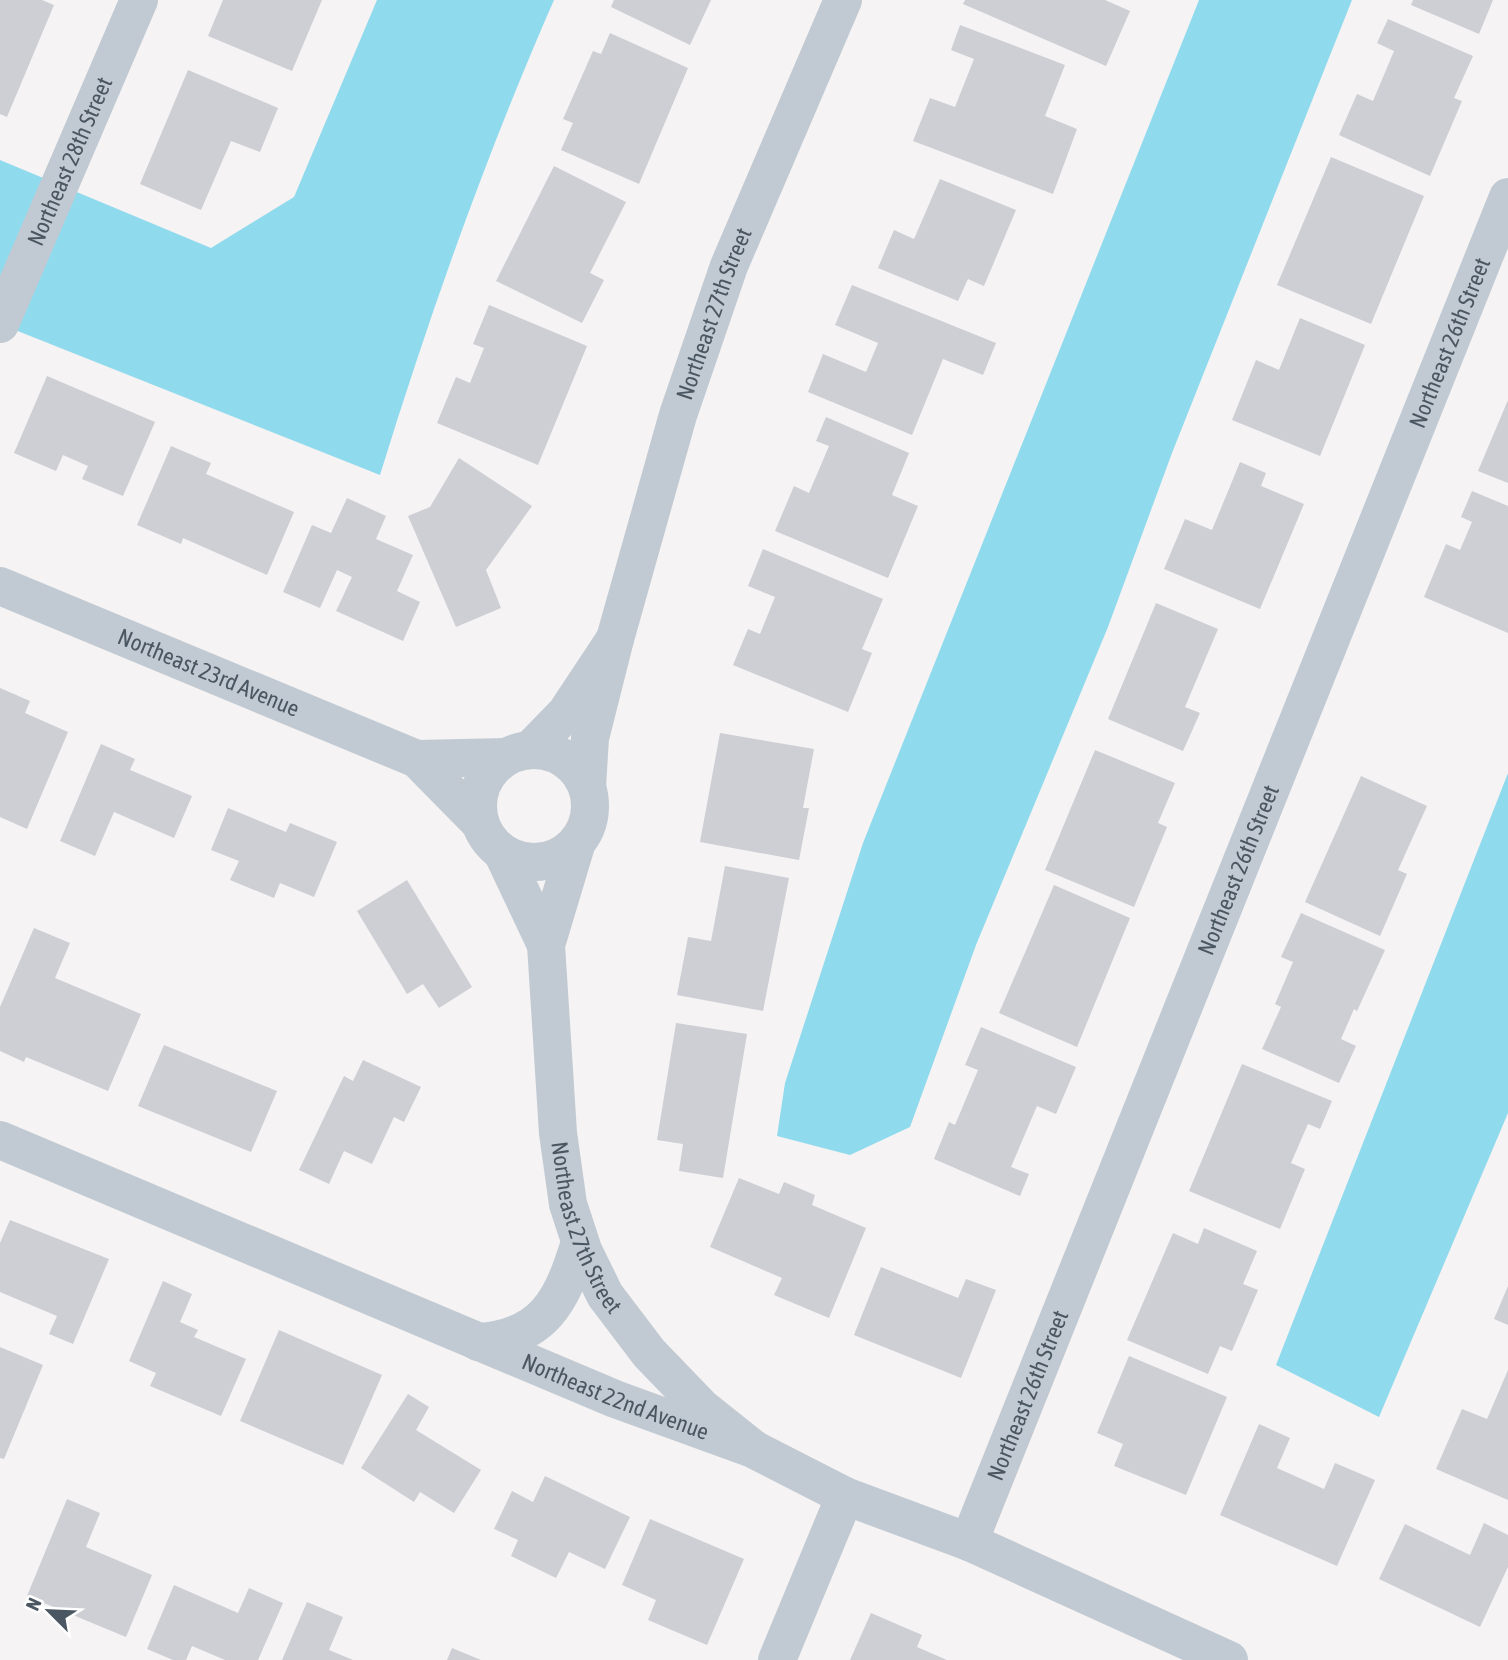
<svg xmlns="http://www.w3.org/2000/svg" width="1508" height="1660" font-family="'Asap Condensed',sans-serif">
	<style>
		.water { fill: #90daee }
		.building { fill: #cdcfd5 }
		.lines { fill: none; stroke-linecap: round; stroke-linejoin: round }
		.minor { stroke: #c1cad2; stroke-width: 38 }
		.tertiary { stroke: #c1cad2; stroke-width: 38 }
		.labels { text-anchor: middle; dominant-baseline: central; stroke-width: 5; stroke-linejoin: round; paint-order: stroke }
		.street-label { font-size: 23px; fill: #4a5661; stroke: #fff }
	</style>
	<rect width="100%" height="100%" fill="#f5f3f3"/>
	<!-- water -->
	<path class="water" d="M377,0H554C486,155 430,313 380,475L0,324V160L211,248L294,197Z
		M1199,0H1352L1172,453L1108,627L976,945L910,1127L850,1155L777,1136L785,1083L863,843Z
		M1508,773V1113L1379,1417L1276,1365Z"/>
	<!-- building -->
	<path class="building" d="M0,0H42L54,5L7,117L0,114Z
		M223,0H322L292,71L208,36Z
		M614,0H711L690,45L611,7Z
		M965,0H1105L1130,11L1106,66L963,4Z
		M1413,0H1493L1479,34L1411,5Z
		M1388,19L1473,56L1454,98L1462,101L1430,176L1339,135L1357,94L1373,101L1394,51L1377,43Z
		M960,25L1065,65L1045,116L1077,129L1053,194L913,141L930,98L955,107L974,59L951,50Z
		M610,33L688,68L639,184L561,150L573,123L563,119L593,51L601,54Z
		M188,70L278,108L260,152L231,141L201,210L140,184Z
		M1331,157L1424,196L1371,324L1277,285Z
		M554,166L626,202L590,273L604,280L582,323L496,281Z
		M940,179L1016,210L984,286L968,279L958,301L878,268L894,230L914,239Z
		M852,285L996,343L983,375L943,359L912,435L808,392L823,354L866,372L878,343L835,325Z
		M489,305L587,346L538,465L437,423L456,377L470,383L484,348L473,344Z
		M1300,318L1365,345L1320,456L1232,420L1256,360L1279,370Z
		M47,376L155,422L123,496L82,479L88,466L63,455L56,471L14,453Z
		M1508,400V483L1478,471Z
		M826,417L909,453L892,495L918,506L888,578L775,531L794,486L809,493L829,446L816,441Z
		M171,446L211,463L206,474L294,512L267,575L183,538L181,544L137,525Z
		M459,458L532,506L486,570L501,608L456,627L408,516L430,507Z
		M1240,462L1266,473L1261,486L1304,504L1260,609L1164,569L1185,519L1212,530Z
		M1472,491L1508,506V633L1424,597L1446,544L1460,550L1472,522L1461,517Z
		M347,498L386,516L376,539L413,555L397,591L420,602L403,641L336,611L352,577L337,570L320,608L283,592L312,525L331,533Z
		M763,549L883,599L862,649L872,653L848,712L733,665L748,629L760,634L775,597L748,586Z
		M1156,603L1218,629L1185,707L1200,713L1183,751L1108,719Z
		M0,688L30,701L25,713L68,732L27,829L0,817Z
		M720,733L814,749L803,808H809L799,860L700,842Z
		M101,744L135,759L130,770L192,796L174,838L114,812L95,856L60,841Z
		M1095,750L1175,783L1158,823L1167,827L1134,907L1045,870Z
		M1361,776L1427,806L1398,870L1407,874L1380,936L1305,902Z
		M228,808L286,832L290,823L337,842L314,897L280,883L274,898L230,880L239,861L211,850Z
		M725,866L789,878L763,1011L677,995L688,937L711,941Z
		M407,880L472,987L439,1008L423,984L407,994L357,911Z
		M1054,885L1130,918L1077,1047L999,1013Z
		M1301,913L1385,950L1357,1011L1354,1009L1341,1039L1356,1046L1339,1083L1262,1049L1281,1007L1275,1004L1293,962L1281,957Z
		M34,928L70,943L55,978L141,1014L108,1091L26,1057L24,1062L0,1051V1007Z
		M676,1023L747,1034L723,1178L679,1171L683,1144L657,1140Z
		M981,1027L1076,1067L1056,1114L1037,1106L1011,1167L1029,1174L1020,1196L934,1159L949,1122L955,1125L978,1070L965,1065Z
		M164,1045L277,1091L251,1152L138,1106Z
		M363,1060L421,1087L404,1122L394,1117L372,1164L344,1151L329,1184L299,1170L344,1076L353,1081Z
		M1242,1064L1332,1101L1320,1129L1308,1124L1291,1163L1305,1169L1280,1229L1189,1191Z
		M739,1178L779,1194L784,1182L815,1195L812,1205L866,1228L829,1318L774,1295L782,1278L710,1247Z
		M10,1220L109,1259L73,1344L49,1334L57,1316L0,1292V1243Z
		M1204,1228L1257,1251L1243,1284L1258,1290L1232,1351L1220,1346L1208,1374L1127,1340L1173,1233L1198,1244Z
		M881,1267L958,1298L966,1279L996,1290L961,1378L854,1335Z
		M163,1281L192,1294L180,1322L198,1330L194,1337L246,1359L221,1416L150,1386L156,1373L129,1361Z
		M1508,1286V1325L1494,1319Z
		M279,1330L382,1375L343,1465L240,1421Z
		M0,1347L43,1365L4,1459L0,1458Z
		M1129,1356L1227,1397L1186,1495L1114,1466L1123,1444L1097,1433Z
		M1508,1370V1500L1436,1469L1462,1409L1487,1419Z
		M408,1394L429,1407L416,1430L481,1470L454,1513L420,1492L414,1502L361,1468Z
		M1259,1424L1290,1438L1277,1468L1324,1489L1335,1463L1375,1480L1337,1566L1220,1515Z
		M545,1476L630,1517L605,1569L569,1552L556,1578L511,1556L518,1540L494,1529L512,1491L533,1502Z
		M67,1499L100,1513L86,1547L152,1575L126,1637L27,1596Z
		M650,1519L744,1559L707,1645L648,1620L656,1600L622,1585Z
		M1484,1523L1508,1535V1567L1480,1627L1379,1579L1405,1524L1470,1555Z
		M174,1585L238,1613L249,1588L283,1603L258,1660H225L192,1646L186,1660H173L147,1649Z
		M307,1602L343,1617L329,1650L353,1660H282Z
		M871,1613L922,1635L917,1647L947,1660H850Z
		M452,1648L481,1660H447Z"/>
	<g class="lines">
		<!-- minor -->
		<g class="minor">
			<path id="s1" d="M0,324L139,0"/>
			<path id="s2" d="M615,639L678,415L729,266L843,0"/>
			<path d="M530,750L566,713L615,639L590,738L587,787"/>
			<path id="s3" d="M0,1140L615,1399L750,1448"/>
			<path d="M478,1342C544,1338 562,1301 580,1242"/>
			<path id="s4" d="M969,1542L1508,197"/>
			<path d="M777,1660L845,1496"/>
		</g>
		<!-- tertiary -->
		<g class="tertiary">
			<path id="s5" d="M0,586L417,759L480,823"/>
			<circle cx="534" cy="806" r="56"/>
			<path d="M417,759L506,757"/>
			<path id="s6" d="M576,845L546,945L558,1133L568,1204L583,1250L605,1295L649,1353L702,1408L755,1450L845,1496L969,1542L1229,1660"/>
			<path d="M503,854L546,945"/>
		</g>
	</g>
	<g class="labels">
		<!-- street labels -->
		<g class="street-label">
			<text stroke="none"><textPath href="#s1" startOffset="177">Northeast 28th Street</textPath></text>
			<text stroke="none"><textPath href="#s2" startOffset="340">Northeast 27th Street</textPath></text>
			<text stroke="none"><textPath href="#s4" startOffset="1292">Northeast 26th Street</textPath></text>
			<text stroke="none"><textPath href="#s5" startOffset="226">Northeast 23rd Avenue</textPath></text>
			<text stroke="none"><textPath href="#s4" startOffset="724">Northeast 26th Street</textPath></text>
			<text stroke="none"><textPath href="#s6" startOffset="392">Northeast 27th Street</textPath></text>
			<text stroke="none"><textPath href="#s4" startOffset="158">Northeast 26th Street</textPath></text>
			<text stroke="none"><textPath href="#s3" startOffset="667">Northeast 22nd Avenue</textPath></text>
		</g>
	</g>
	<!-- north arrow -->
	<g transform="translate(49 1611) rotate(294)" stroke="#ffffff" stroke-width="5" paint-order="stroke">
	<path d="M0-5L12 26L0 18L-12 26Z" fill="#4a5661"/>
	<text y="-10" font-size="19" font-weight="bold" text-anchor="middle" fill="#4a5661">N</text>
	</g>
</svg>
